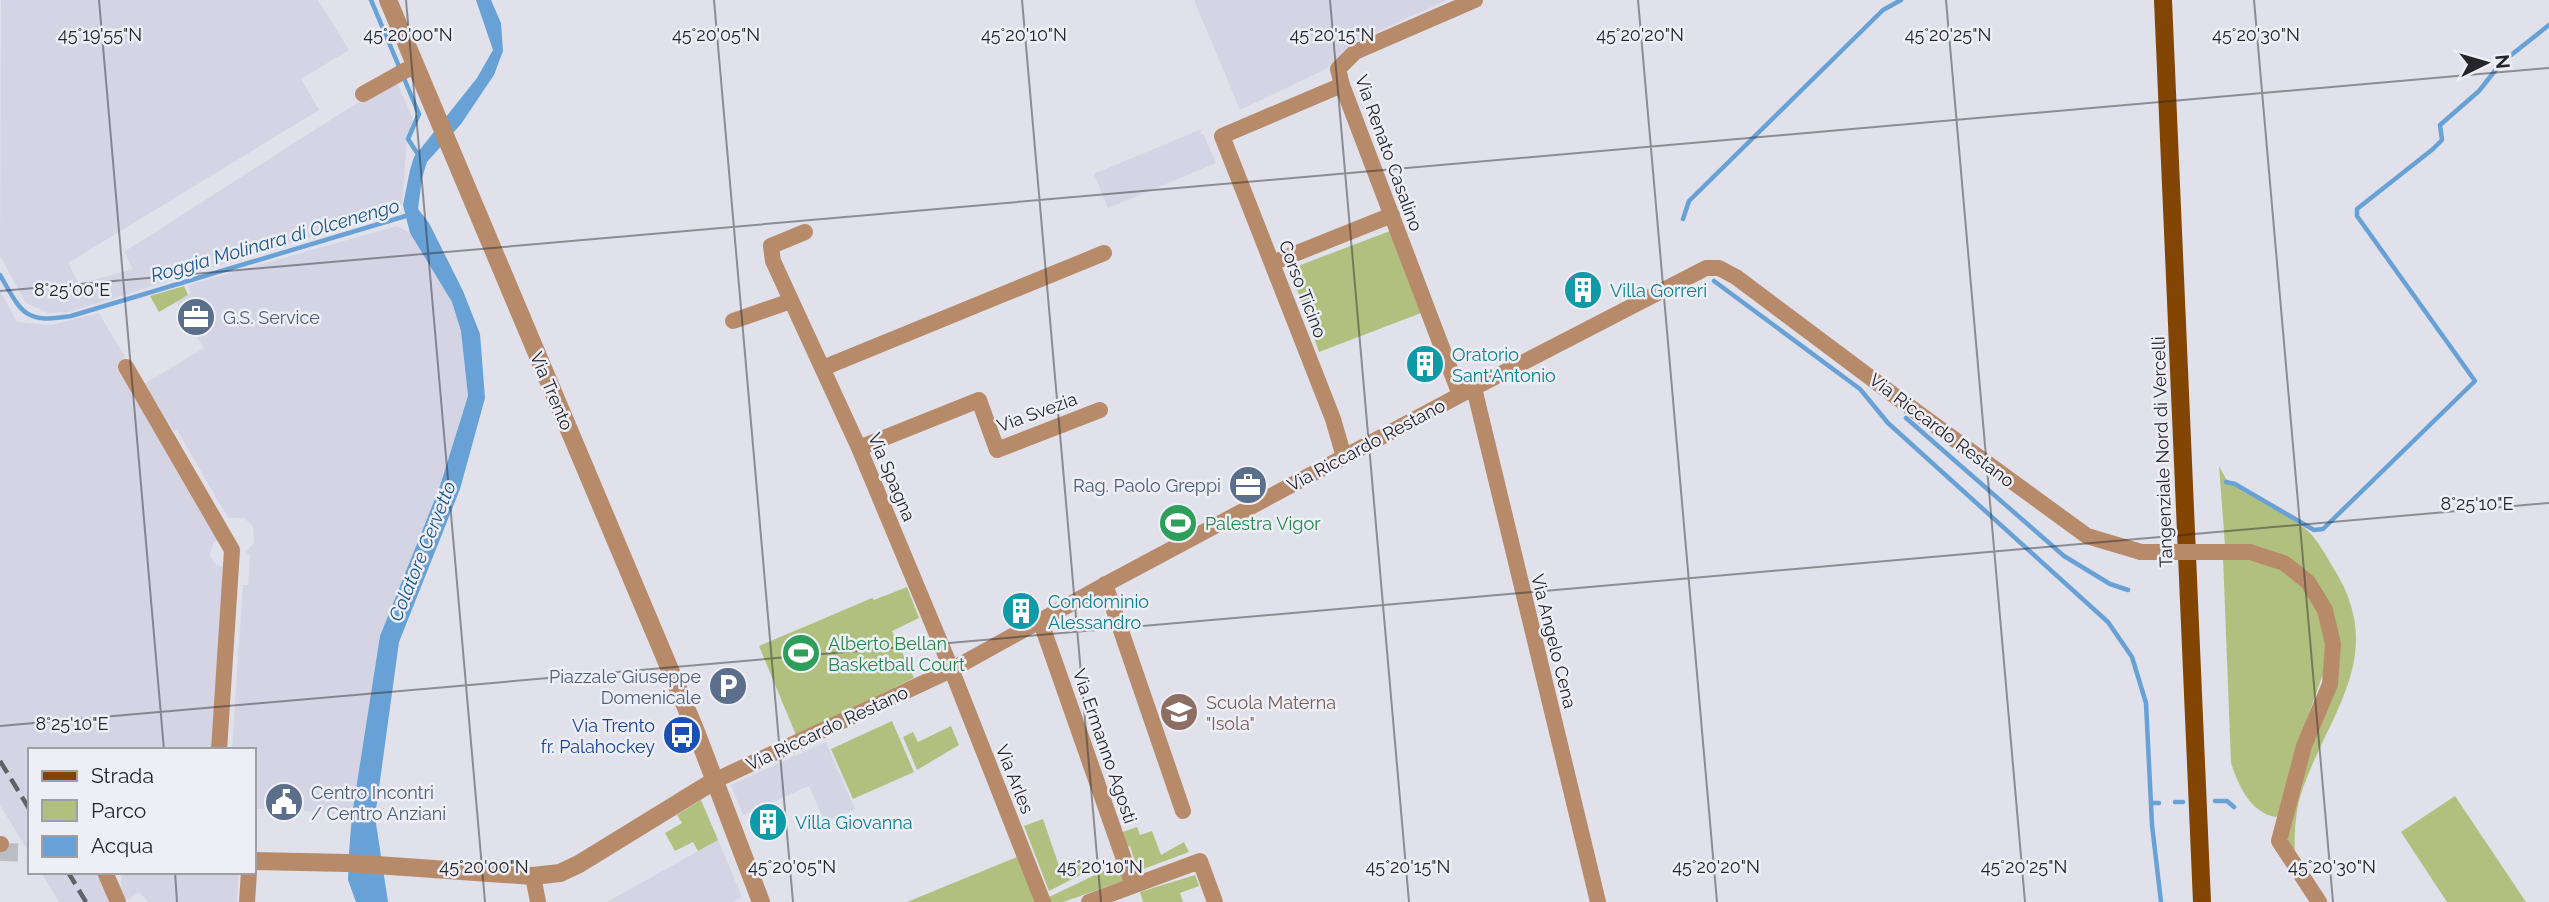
<svg xmlns="http://www.w3.org/2000/svg" width="2549" height="902" font-family="Raleway,sans-serif">
	<style>
		.built { fill: #d4d4e5 }
		.green { fill: #b2c07f }
		.water { fill: #68a1d6 }
		.lines { fill: none; stroke-linecap: round; stroke-linejoin: round }
		.stream { stroke: #68a1d6; stroke-width: 4.5 }
		.tertiary-tunnel { stroke: #bbbcc4; stroke-width: 18; stroke-dasharray: 18 9; stroke-linecap: butt }
		.minor { stroke: #b78b6a; stroke-width: 16 }
		.tertiary { stroke: #b78b6a; stroke-width: 18 }
		.primary { stroke: #824503; stroke-width: 18 }
		.rail { stroke: #616167; stroke-width: 4.5; stroke-dasharray: 14 7; stroke-linecap: butt }
		.minor-bridge { stroke: #b78b6a; stroke-width: 16 }
		.ticks { fill: none; stroke: #26262a; stroke-width: 2; stroke-opacity: 0.45 }
		.labels { text-anchor: middle; dominant-baseline: central; stroke-width: 5; stroke-linejoin: round; paint-order: stroke }
		.street-label { font-size: 18px; fill: #26262a; stroke: #eeeef7 }
		.culture-label { font-size: 18px; fill: #0d838f; stroke: #eeeef7; text-anchor: start }
		.service-label { font-size: 18px; fill: #4e5e75; stroke: #eeeef7; text-anchor: start }
		.leisure-label { font-size: 18px; fill: #27864d; stroke: #eeeef7; text-anchor: start }
		.education-label { font-size: 18px; fill: #785e54; stroke: #eeeef7; text-anchor: start }
		.transit-label { font-size: 18px; fill: #164399; stroke: #eeeef7; text-anchor: end }
		.water-label { font-size: 19px; font-style: italic; fill: #1a588a; stroke: #eeeef7 }
		.ticks-label { font-size: 18px; text-anchor: middle; fill: #26262a; stroke: #eeeef7; stroke-width: 5; stroke-linejoin: round; paint-order: stroke }
	</style>
	<rect width="100%" height="100%" fill="#e0e1ea"/>
	<!-- built -->
	<path class="built" d="M1,0H318L349,50L301,79L319,110L68,263L79,284L133,269L124,252L385,85H398L415,124L407,138L402,205L346,226L69,312L48,313L26,303L0,256Z
		M1194,0H1447L1353,43L1326,69L1240,110Z
		M1202,129L1200,133L1204,135L1216,163L1108,208L1094,174Z
		M397,226L410,233L452,302L461,331L468,396L439,489L380,636L352,815L304,811V796L265,794L264,809H254V750H232L243,585H248L250,556L246,552L254,543L253,526L244,518H228L177,430L174,431L144,384L204,348L176,302L191,293L188,285Z
		M0,290L17,322L51,325L99,313L125,357L117,368L218,540L213,543L210,556L216,565L224,567L211,750H30V854L0,805Z
		M826,742L855,809L825,822L809,786L743,815L731,785Z
		M718,840L742,897L739,899L733,902H607Z
		M41,872H101L113,902H59Z
		M122,872L238,874L237,902H148L139,892L129,899L120,897Z"/>
	<!-- green -->
	<path class="green" d="M1390,231L1421,313L1319,352L1290,269Z
		M184,286L188,295L159,312L150,296Z
		M2219,466L2226,479L2234,486C2254,498 2290,515 2307,530C2318,540 2326,556 2334,569C2387,654 2331,710 2303,788C2295,810 2294,834 2295,857L2290,851L2286,830L2291,804L2335,684L2311,577L2225,545Z
		M2223,557H2247L2281,567L2299,582L2320,613L2328,660L2300,739L2279,814L2276,817C2250,813 2238,784 2231,763Z
		M907,587L919,618L892,631L914,678L796,735L759,646L872,598L874,600Z
		M892,721L914,772L853,799L831,749Z
		M951,726L959,745L917,770L903,737L913,732L918,742Z
		M2455,796L2526,902H2447L2401,832Z
		M701,800L718,840L698,851L693,842L675,851L665,833L682,823L677,815Z
		M1043,819L1060,869L1081,860L1086,872L1049,891L1024,826Z
		M1137,827L1140,835L1152,831L1161,855L1184,842L1189,852L1138,871L1130,846L1125,847L1120,833Z
		M1017,857L1035,902H907Z
		M1118,864L1124,881L1063,902H1051L1049,897Z
		M1195,875L1199,886L1180,893L1183,902H1143L1140,892Z"/>
	<!-- water -->
	<path class="water" d="M476,0H491L501,23L503,51L494,75L461,124L427,162L422,178L418,209L429,223L463,291L480,334L485,398L460,489L399,642L375,817L388,902H356L348,880L349,853L352,815L380,636L439,489L468,396L461,331L452,302L410,233L403,205L410,170L414,157L477,78L493,50Z"/>
	<g class="lines">
		<!-- stream -->
		<path class="stream" d="M371,0L419,114L408,139L421,159
			M1683,219L1689,201L1883,10L1901,0
			M0,275C22,313 24,324 71,316L409,215
			M1714,281L1860,389L1888,423L2108,622L2132,657L2146,703L2152,825L2161,902
			M1906,418L2064,556L2110,584L2128,590
			M2226,482L2235,484L2314,530L2323,529L2475,381L2357,216V209L2433,149L2442,140L2440,125L2479,91L2501,63L2549,25
			M2215,801H2227L2234,807
			M2175,802H2183
			M2151,803H2159"/>
		<!-- tertiary-tunnel -->
		<path class="tertiary-tunnel" d="M0,852L30,853"/>
		<!-- minor -->
		<path class="minor" d="M1342,85L1222,136L1333,419L1344,457
			M363,94L415,65
			M805,232L771,246L773,261L859,448L948,661L1043,902
			M1272,263L1392,215
			M733,321L791,301
			M126,367L232,550L219,750
			M823,368L1104,253
			M1474,388L1598,902
			M1460,395L1342,85L1338,69L1355,52L1475,0
			M859,448L979,400L997,450L1100,410
			M2250,552L2284,563L2308,582L2325,610L2333,644L2330,684L2304,746L2279,841L2319,902
			M1105,584L1183,811
			M1040,620L1133,885
			M714,781L951,670L1110,582L1460,395L1706,268H1719L1736,277L1899,399L2087,536L2141,552
			M0,844H1
			M105,872L118,902
			M533,876L538,902
			M247,902L249,872
			M1089,902L1200,861L1215,902"/>
		<!-- tertiary -->
		<path class="tertiary" d="M388,0L695,729L761,902
			M254,861L348,863L533,876L560,873L579,864L714,781"/>
		<!-- primary -->
		<path class="primary" d="M2163,0L2202,902"/>
		<!-- rail -->
		<path class="rail" d="M0,761L30,810
			M68,872L86,902"/>
		<!-- minor-bridge -->
		<path class="minor-bridge" d="M2141,552H2250"/>
	</g>
	<!-- ticks -->
	<path class="ticks" d="M99,0L164,750M406,0L485,902M714,0L793,902M1022,0L1101,902M1330,0L1409,902M1638,0L1717,902M1946,0L2025,902M2254,0L2333,902M0,291L2549,68M0,726L2549,503M175,872L177,902"/>
	<!-- icons -->
	<defs>
		<symbol id="building-disc" viewBox="-11 -11 22 22"><circle r="9.5" fill="#0f9aa8" stroke="#eeeef7"/><path d="M-4-6H4V6H1V3H-1V6H-4ZM-2.5-4.3h1.7v1.8h-1.7ZM.8-4.3h1.7v1.8H.8ZM-2.5-1h1.7V.8h-1.7ZM.8-1h1.7V.8H.8Z" fill="#fff"/></symbol>
		<symbol id="office-disc" viewBox="-11 -11 22 22"><circle r="9.5" fill="#5c6f8a" stroke="#eeeef7"/><path d="M-6-3h4V-5.5h4V-3h4V5H-6ZM-1-4.5V-3h2v-1.5ZM-6 0V1H6V0Z" fill="#fff"/></symbol>
		<symbol id="stadium-disc" viewBox="-11 -11 22 22"><circle r="9.5" fill="#2e9e5b" stroke="#eeeef7"/><path d="M0-5a6.5 5 0 1 0 0 10a6.5 5 0 1 0 0-10ZM-3.5-1.8h7v3.6h-7Z" fill="#fff"/></symbol>
		<symbol id="parking-disc" viewBox="-11 -11 22 22"><circle r="9.5" fill="#5c6f8a" stroke="#eeeef7"/><path d="M-3.5-5.5H1a3.5 3.5 0 0 1 0 7H-1V5.5H-3.5ZM-1-3.4V-.6H.8a1.4 1.4 0 0 0 0-2.8Z" fill="#fff"/></symbol>
		<symbol id="school-disc" viewBox="-11 -11 22 22"><circle r="9.5" fill="#8d6e63" stroke="#eeeef7"/><path d="M0-5L7-2L0 1L-7-2ZM-4 1L0 2.5L4 1V4Q0 6-4 4Z" fill="#fff"/></symbol>
		<symbol id="bus-disc" viewBox="-11 -11 22 22"><circle r="9.5" fill="#1a4fb4" stroke="#eeeef7"/><path d="M-5-6H5V4H4V6H2V4H-2V6H-4V4H-5ZM-3.5-4V0h7V-4ZM-3.5 1.2v1.5H-2V1.2ZM2 1.2v1.5H3.5V1.2Z" fill="#fff"/></symbol>
		<symbol id="civic-disc" viewBox="-11 -11 22 22"><circle r="9.5" fill="#5c6f8a" stroke="#eeeef7"/><path d="M-.6-6.5H3V-4.5H.6V-3L4-1V1h2V6H-6V1h2V-1L-.6-3ZM-1.2 2.5V6h2.4V2.5Z" fill="#fff"/></symbol>
	</defs>
	<g fill-rule="evenodd">
		<use href="#building-disc" x="1561" y="268" width="44" height="44"/>
		<use href="#office-disc" x="174" y="295" width="44" height="44"/>
		<use href="#building-disc" x="1403" y="342" width="44" height="44"/>
		<use href="#office-disc" x="1226" y="463" width="44" height="44"/>
		<use href="#stadium-disc" x="1156" y="501" width="44" height="44"/>
		<use href="#building-disc" x="999" y="589" width="44" height="44"/>
		<use href="#stadium-disc" x="779" y="631" width="44" height="44"/>
		<use href="#parking-disc" x="706" y="664" width="44" height="44"/>
		<use href="#school-disc" x="1157" y="690" width="44" height="44"/>
		<use href="#bus-disc" x="660" y="713" width="44" height="44"/>
		<use href="#civic-disc" x="262" y="780" width="44" height="44"/>
		<use href="#building-disc" x="746" y="800" width="44" height="44"/>
	</g>
	<g class="labels">
		<!-- street labels -->
		<g class="street-label">
			<text transform="translate(1389 153) rotate(70)">Via Renato Casalino</text>
			<text transform="translate(1303 289) rotate(69)">Corso Ticino</text>
			<text transform="translate(552 391) rotate(67)">Via Trento</text>
			<text transform="translate(1037 412) rotate(-20)">Via Svezia</text>
			<text transform="translate(1942 430) rotate(37)">Via Riccardo Restano</text>
			<text transform="translate(1366 445) rotate(-28)">Via Riccardo Restano</text>
			<text transform="translate(2162 452) rotate(-92)">Tangenziale Nord di Vercelli</text>
			<text transform="translate(892 477) rotate(67)">Via Spagna</text>
			<text transform="translate(1554 641) rotate(76)">Via Angelo Cena</text>
			<text transform="translate(827 728) rotate(-25)">Via Riccardo Restano</text>
			<text transform="translate(1105 746) rotate(71)">Via Ermanno Agosti</text>
			<text transform="translate(1015 779) rotate(68)">Via Arles</text>
		</g>
		<!-- culture labels -->
		<g class="culture-label">
			<text x="1610" y="290">Villa Gorreri</text>
			<text x="1452" y="354">Oratorio<tspan x="1452" dy="21">Sant'Antonio</tspan></text>
			<text x="1048" y="601">Condominio<tspan x="1048" dy="21">Alessandro</tspan></text>
			<text x="795" y="822">Villa Giovanna</text>
		</g>
		<!-- service labels -->
		<g class="service-label">
			<text x="223" y="317">G.S. Service</text>
			<text x="1221" y="485" text-anchor="end">Rag. Paolo Greppi</text>
			<text x="701" y="676" text-anchor="end">Piazzale Giuseppe<tspan x="701" dy="21">Domenicale</tspan></text>
			<text x="311" y="792">Centro Incontri<tspan x="311" dy="21">/ Centro Anziani</tspan></text>
		</g>
		<!-- leisure labels -->
		<g class="leisure-label">
			<text x="1205" y="523">Palestra Vigor</text>
			<text x="828" y="643">Alberto Bellan<tspan x="828" dy="21">Basketball Court</tspan></text>
		</g>
		<!-- education labels -->
		<g class="education-label">
			<text x="1206" y="702">Scuola Materna<tspan x="1206" dy="21">"Isola"</tspan></text>
		</g>
		<!-- transit labels -->
		<g class="transit-label">
			<text x="655" y="725">Via Trento<tspan x="655" dy="21">fr. Palahockey</tspan></text>
		</g>
		<!-- water labels -->
		<g class="water-label">
			<text transform="translate(275 240) rotate(-16)">Roggia Molinara di Olcenengo</text>
			<text transform="translate(422 551) rotate(-68)">Colatore Cervetto</text>
		</g>
	</g>
	<g class="ticks-label">
		<text x="100" y="41">45°19'55"N</text>
		<text x="408" y="41">45°20'00"N</text>
		<text x="716" y="41">45°20'05"N</text>
		<text x="1024" y="41">45°20'10"N</text>
		<text x="1332" y="41">45°20'15"N</text>
		<text x="1640" y="41">45°20'20"N</text>
		<text x="1948" y="41">45°20'25"N</text>
		<text x="2256" y="41">45°20'30"N</text>
		<text x="72" y="296">8°25'00"E</text>
		<text x="2477" y="510">8°25'10"E</text>
		<text x="72" y="730">8°25'10"E</text>
		<text x="484" y="873">45°20'00"N</text>
		<text x="792" y="873">45°20'05"N</text>
		<text x="1100" y="873">45°20'10"N</text>
		<text x="1408" y="873">45°20'15"N</text>
		<text x="1716" y="873">45°20'20"N</text>
		<text x="2024" y="873">45°20'25"N</text>
		<text x="2332" y="873">45°20'30"N</text>
	</g>
	<!-- legend -->
	<rect x="28" y="748" width="228" height="126" fill="#eeeef7" stroke="#9e9ea5" stroke-width="2"/>
	<rect x="42" y="771" width="35" height="10" fill="#824503" stroke="#9e9ea5" stroke-width="2"/>
	<text x="91" y="783" font-size="21" fill="#26262a">Strada</text>
	<rect x="42" y="800" width="35" height="21" fill="#b2c07f" stroke="#9e9ea5" stroke-width="2"/>
	<text x="91" y="818" font-size="21" fill="#26262a">Parco</text>
	<rect x="42" y="836" width="35" height="21" fill="#68a1d6" stroke="#9e9ea5" stroke-width="2"/>
	<text x="91" y="853" font-size="21" fill="#26262a">Acqua</text>
	<!-- north arrow -->
	<g transform="translate(2486 63) rotate(85)" stroke="#eeeef7" stroke-width="5" paint-order="stroke">
	<path d="M0-5L12 26L0 18L-12 26Z" fill="#26262a"/>
	<text y="-10" font-size="19" font-weight="bold" text-anchor="middle" fill="#26262a">N</text>
	</g>
</svg>
